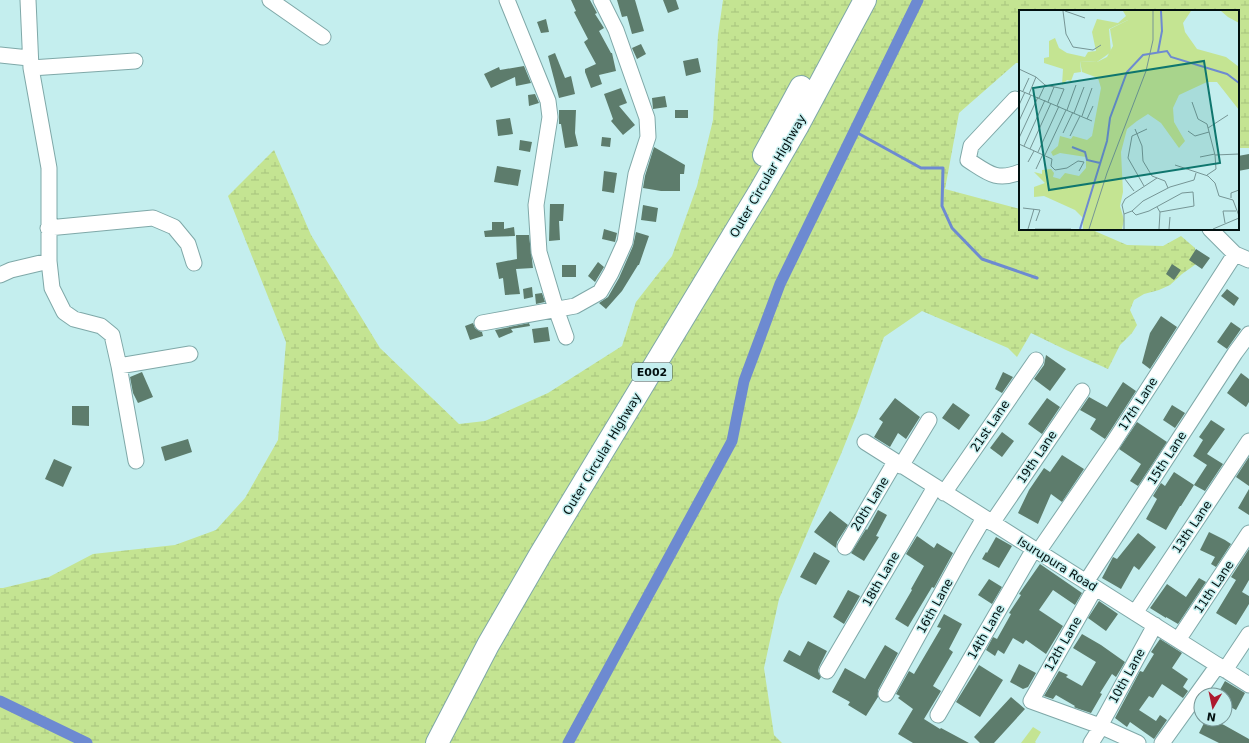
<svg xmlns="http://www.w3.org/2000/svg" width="1249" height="743" font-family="'DejaVu Sans',sans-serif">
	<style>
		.grass { fill: #c4e492 }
		.wetland { fill: url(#wetland-marsh) }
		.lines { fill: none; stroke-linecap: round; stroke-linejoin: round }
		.stream { stroke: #6d8ad1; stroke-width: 3 }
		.canal { stroke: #6d8ad1; stroke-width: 11 }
		.building { fill: #5d7c6c }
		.minor-casing { stroke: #7fa8a8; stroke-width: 17 }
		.highway-casing { stroke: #7fa8a8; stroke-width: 24 }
		.minor { stroke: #fff; stroke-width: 15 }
		.highway { stroke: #fff; stroke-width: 22 }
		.labels { text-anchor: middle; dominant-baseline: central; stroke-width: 3; stroke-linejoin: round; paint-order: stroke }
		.shield { fill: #c4eeee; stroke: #3c5353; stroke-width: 1 }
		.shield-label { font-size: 11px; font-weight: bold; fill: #021010 }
		.street-label { font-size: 12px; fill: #021010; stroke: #c4eeee }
		.inset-river { fill: none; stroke: #6d8ad1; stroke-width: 2 }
		.inset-road { fill: none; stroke: #769595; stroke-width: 1 }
		.view { fill: #0f766e; fill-opacity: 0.15; stroke: #0f766e; stroke-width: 2 }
		.inset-edge { fill: none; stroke: #021010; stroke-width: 2 }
	</style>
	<defs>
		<pattern id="wetland-marsh" width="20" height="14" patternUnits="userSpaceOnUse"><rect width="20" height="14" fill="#c4e492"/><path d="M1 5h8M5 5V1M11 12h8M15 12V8" fill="none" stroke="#a7c37d"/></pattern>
	</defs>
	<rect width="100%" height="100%" fill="#c4eeee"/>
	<!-- grass -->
	<path class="grass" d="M1033,727L1041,732L1035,742L1036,743H1021Z"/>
	<!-- wetland -->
	<path class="wetland" d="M723,0H1249V148H1238V11H1020V63H1016L959,113L945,189L1020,209V229H1090L1127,245L1163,246L1181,236L1195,248L1196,264L1182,274L1170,285L1159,290L1144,294L1134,300L1130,310L1137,325L1132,333L1120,345L1108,369L1066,350L1031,333L1017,357L1008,348L922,311L884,337L857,414L841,454L779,599L764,668L774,735L782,743H0V588H3L49,577L93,554L175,545L216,530L245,498L278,440L286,342L228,196L274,150L311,235L380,348L459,424L485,421L548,393L622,346L636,302L672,256L697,186L713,120L718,35Z"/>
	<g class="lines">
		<!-- stream -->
		<path class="stream" d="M854,131L921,168H943L942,206L952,228L982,259L1037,278"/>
		<!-- canal -->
		<path class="canal" d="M0,701L87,743
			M568,743L732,441L744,381L780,284L918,0"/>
	</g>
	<!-- building -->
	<path class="building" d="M571,0H590L597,13L595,14L604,28L599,31L611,53H612L616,71L599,75L602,84L591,88L585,72V69L596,64L584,42L588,39L574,12L576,11Z
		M617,0H635L644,31L632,34L627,16L622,17Z
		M663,0H676L679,9L668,13Z
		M546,19L549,32L541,33L537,22Z
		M641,44L646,54L637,59L632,48Z
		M555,53L565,78L571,76L575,94L559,98L548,56Z
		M698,58L701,72L686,76L683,61Z
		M524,66L531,83L516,86L515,77L491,88L484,74L499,67L500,70Z
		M621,88L627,103L619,106L635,125L623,135L611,121L613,119L604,94Z
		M535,94L539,103L529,106L528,95Z
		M665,96L667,107L653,109L652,98Z
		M559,110H576L575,133L578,146L565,148L561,124H559Z
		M675,110H688V118H675Z
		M510,118L513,134L498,136L496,120Z
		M602,137L611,138L610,147L601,146Z
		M520,140L532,142L530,152L519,150Z
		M654,147L685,165L684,174H680V191H661L643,188L645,176Z
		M1249,154V169L1238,171V156Z
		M497,166L521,170L518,186L494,182Z
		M604,171L617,173L614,193L602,191Z
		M550,204H564L563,221H559L560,240L549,241Z
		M643,205L658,208L656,222L641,220Z
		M492,222H504V229L514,227L515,236L485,237L484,231L492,230Z
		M604,229L617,233L615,242L602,239Z
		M636,232L649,236L639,265H638L622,291L606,309L599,303L608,297L619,278L633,246Z
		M516,235H529L533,268L516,269L520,294L505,295L503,278L499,279L496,263L517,259Z
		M1196,249L1210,258L1202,269L1189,260Z
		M598,262L604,267L595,282L588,276Z
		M1172,264L1181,270L1174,280L1166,274Z
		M562,265H576V277H562Z
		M532,287L533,297L524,299L523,289Z
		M1227,289L1239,298L1234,306L1221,296Z
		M542,293L545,302L536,304L535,294Z
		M1161,316L1177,327L1150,369L1142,363L1150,333Z
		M1231,322L1241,329L1227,349L1217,342Z
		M473,323L475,328L479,331L482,332L483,336L470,340L465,326Z
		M529,323L530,326L511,329L513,332L499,338L495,330Z
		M548,327L550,341L534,343L532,329Z
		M1046,355L1066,369L1050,391L1034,379L1044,365Z
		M142,372L153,397L138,403L133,393L130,377Z
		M1003,372L1013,377L1002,393L995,389Z
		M1241,373L1249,379V402L1246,407L1227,393Z
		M1123,382L1136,391L1105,439L1090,429L1096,419L1080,410L1089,397L1107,407Z
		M895,398L920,417L906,439L898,433L890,447L874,437L883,422L879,419Z
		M1047,398L1060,407L1042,434L1028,424Z
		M953,403L970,415L959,430L942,418Z
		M1172,405L1185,413L1175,428L1163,420Z
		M72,406H89V426L72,425Z
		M1211,420L1225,429L1207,454L1223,464L1205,491L1194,485L1207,465L1193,456L1203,440L1199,437Z
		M1137,422L1167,442L1138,486L1130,481L1141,464L1119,449Z
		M1002,432L1014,441L1002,457L990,448Z
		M188,439L192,452L165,461L161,447Z
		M1062,455L1084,469L1062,502L1051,494L1038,524L1018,513L1029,490L1044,468L1050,472Z
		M1249,457V486L1236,477Z
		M54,459L72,467L63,487L45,479Z
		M1174,472L1194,485L1181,506H1180L1166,530L1146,519L1157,499L1153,496L1161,483L1165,486Z
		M1249,489V515L1238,508Z
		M878,510L887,515L876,536L879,537L864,561L851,553L866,529L867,530Z
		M830,511L848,525L837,542L836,548L814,532Z
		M1209,532L1225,540L1231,544L1216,567L1211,564L1215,557L1200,550Z
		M1138,533L1156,547L1139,570L1134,566L1121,589L1102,578L1113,557L1117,559Z
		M917,536L934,548L937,543L953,553L934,588L932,587L908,627L895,619L912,590L911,589L924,566L906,554Z
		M996,537L1012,546L999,568L982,559L986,552L987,553Z
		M1249,549V580L1242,592L1249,596V604L1236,625L1216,613L1236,580L1231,577Z
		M814,552L830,561L816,585L800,577Z
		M1040,564L1082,593L1075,605L1053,590L1039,610L1063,626L1046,654L1026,640L1023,644L1013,638L1004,654L998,650L995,656L986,650L993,637L997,639L1011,614L1009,613L1021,595L1019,594Z
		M1199,578L1206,582L1178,624L1166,617V618L1150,608L1167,584L1186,597Z
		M989,579L1002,587L992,604L978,595Z
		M848,590L860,596L844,624L833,617Z
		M1099,601L1118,614L1106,631L1088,618Z
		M944,614L962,624L949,649L953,652L933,686L941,691L924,719L940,729L941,728L969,743H913L898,734L913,709L898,698L900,696L896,694L909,671L914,674L941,628L937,627Z
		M1082,634L1101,645L1125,662L1116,677L1112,674L1100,693L1102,694L1091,713L1076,708L1074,707L1075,706L1056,695L1053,699L1044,696L1059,671L1068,675L1066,677L1082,686L1096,662L1073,648Z
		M1160,639L1182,653L1172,668L1188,679L1183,687L1188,691L1183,698L1162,684L1153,698L1149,696L1139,710L1156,721L1160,715L1167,720L1154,739L1130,722L1127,727L1115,718L1140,671L1143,672L1154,654L1151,652Z
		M808,641L827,651L819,667L818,671L821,677L819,680L783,661L789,650L800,656Z
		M885,645L898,653L878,690V697L866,716L848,705L850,702L832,692L845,668L865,679Z
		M1019,664L1036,673L1028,687L1023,689L1010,682Z
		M979,665L1003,680L980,717L956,702Z
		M1225,681L1245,693L1236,710L1225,704V695H1217Z
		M1011,697L1025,709L994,743H980L974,737Z
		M1206,719H1211L1224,725L1249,739V743H1219L1199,733Z"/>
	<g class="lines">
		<defs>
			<path id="minor" d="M28,0L31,68L49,168V261L52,288L64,312L74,319L101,326L112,335L119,366L136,461
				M270,0L323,37
				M507,0L548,101L550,117L536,205L539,252L556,309L566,337
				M0,55L29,58
				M31,68L135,61
				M1015,99L971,146L968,160C987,172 996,182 1020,172
				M48,228L153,218L174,227L188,244L194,263
				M1210,229L1235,254L1249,260
				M0,275L11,270L49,261
				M482,323L575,306L600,292L611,273L625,242L636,174L648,137L647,118L616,30L601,0
				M119,366L190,354
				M865,442L1249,685
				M901,466L929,420
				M944,493L1036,360
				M992,523L1082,391
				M845,547L895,462
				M1038,552L1113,443L1235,254
				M1086,582L1235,353L1249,334
				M1095,588L1031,701L1100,726L1138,743
				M1135,613L1249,441
				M1178,640L1249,533
				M1225,670L1249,634
				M827,671L935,487
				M886,694L964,552L984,518
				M938,715L1034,549
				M1100,726L1155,625
				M1091,743L1101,727
				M1162,743L1218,665"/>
			<path id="highway" d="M764,155L801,87
				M437,743L488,645L540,555L760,191L797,127L865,0"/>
		</defs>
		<!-- minor casing -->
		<use href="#minor" class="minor-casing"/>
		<!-- highway casing -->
		<use href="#highway" class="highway-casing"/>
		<!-- minor -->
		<use href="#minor" class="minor"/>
		<!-- highway -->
		<use href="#highway" class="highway"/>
	</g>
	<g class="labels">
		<!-- shield labels -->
		<rect class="shield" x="632" y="363" width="40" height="18" rx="3"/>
		<g class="shield-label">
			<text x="652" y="372">E002</text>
		</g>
		<!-- street labels -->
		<g class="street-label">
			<text transform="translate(768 176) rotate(-60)">Outer Circular Highway</text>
			<text transform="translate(1138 404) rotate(-57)">17th Lane</text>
			<text transform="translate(990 426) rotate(-56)">21st Lane</text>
			<text transform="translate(602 454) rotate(-59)">Outer Circular Highway</text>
			<text transform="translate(1037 457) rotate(-56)">19th Lane</text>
			<text transform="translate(1167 458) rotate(-57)">15th Lane</text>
			<text transform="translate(870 504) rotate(-59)">20th Lane</text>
			<text transform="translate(1192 527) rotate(-56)">13th Lane</text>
			<text transform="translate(1057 564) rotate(32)">Isurupura Road</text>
			<text transform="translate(881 579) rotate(-60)">18th Lane</text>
			<text transform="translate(1214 587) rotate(-56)">11th Lane</text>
			<text transform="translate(935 606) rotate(-61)">16th Lane</text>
			<text transform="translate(986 632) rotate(-60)">14th Lane</text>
			<text transform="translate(1063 644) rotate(-60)">12th Lane</text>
			<text transform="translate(1127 676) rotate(-61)">10th Lane</text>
		</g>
	</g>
	<!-- overview -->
	<g transform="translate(1019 10)">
		<rect width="220" height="220" fill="#c4eeee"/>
		<path d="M104,1H109V10L90,19L92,42L78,52L61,51L62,62L55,63L52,71L48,70L43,75L44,59L25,53V48L30,47V31L36,28L40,38L48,43L66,47L69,42L77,41L73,22L78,9L99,13L107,6Z" fill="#c4e492"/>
		<path d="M109,1H172L164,13L166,22L178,39L207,47L220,57V100L198,72H188L160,85L154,98L155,112L166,131L160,138L142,113L129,104L118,111L108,119L102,142L104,182L101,196L105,210L103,219H64V208L56,200L25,186L15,187V177L26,173L15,162L23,164V160L32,159L35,163L34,167L41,169L46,163L60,166L67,158V147L41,143L34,146L32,142L39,136L41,126L52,129L54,126L68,130L73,126L82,78L79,68L63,62L61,51L78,52L88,47L94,36L91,19L109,10ZM202,1H220V13L209,7Z" fill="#c4e492"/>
		<path class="inset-river" d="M139,42L143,21L142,1M53,137L66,142L68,150L81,153M61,219L88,131L91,108L108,62L124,45L148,41L152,47L208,64L220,73"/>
		<path class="inset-road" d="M44,1L47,24L54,37L74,40L82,35M46,1L66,8M0,59L17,67L26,75L45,79L38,96M0,80L73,111M4,81L10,68M10,84L17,67M20,88L26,75M29,92L35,77M173,92L179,109L188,114L196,145L197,159L188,165M0,95L6,82M48,100L57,75M55,103L65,77M63,106L73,78M68,109L74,96M0,111L12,85M189,118L209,105M116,119L123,136L124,151L133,166L146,171L149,178M169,121L176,126L190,122M44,123L54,102M51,126L61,106M0,128L19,87M0,134L33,149L32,156L36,160L48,158L59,151L65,152L60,161M5,136L26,90M11,139L32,93M19,142L40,96M26,145L47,100M196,145L220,144M181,147L196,144M9,152L15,141M156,155L189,166L196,173L200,186L214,190L220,206M17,159L24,144M106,169L115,181M125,176L109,148L113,126L128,119M212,188V183L220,180M4,198L21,200L17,211M113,201L124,191L151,177L175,170L177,163M105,204L103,195L106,189L138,168M206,213L204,201H217M9,219L15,199M16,219H52M70,219L88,163L127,61L134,30V1M105,219V204L113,201L117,205L130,201L163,183L174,182L175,196L141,202L138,197M140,219L141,202M150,219L151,207M194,219L220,208"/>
		<path class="view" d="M185,51L201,153L30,180L14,78Z"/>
		<rect width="220" height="220" class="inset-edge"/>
	</g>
	<!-- north arrow -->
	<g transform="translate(1213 707) rotate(189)"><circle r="19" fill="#c4eeee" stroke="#769595"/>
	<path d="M0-3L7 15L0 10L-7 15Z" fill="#ad192e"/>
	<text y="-6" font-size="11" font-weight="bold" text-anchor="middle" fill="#021010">N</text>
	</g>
</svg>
